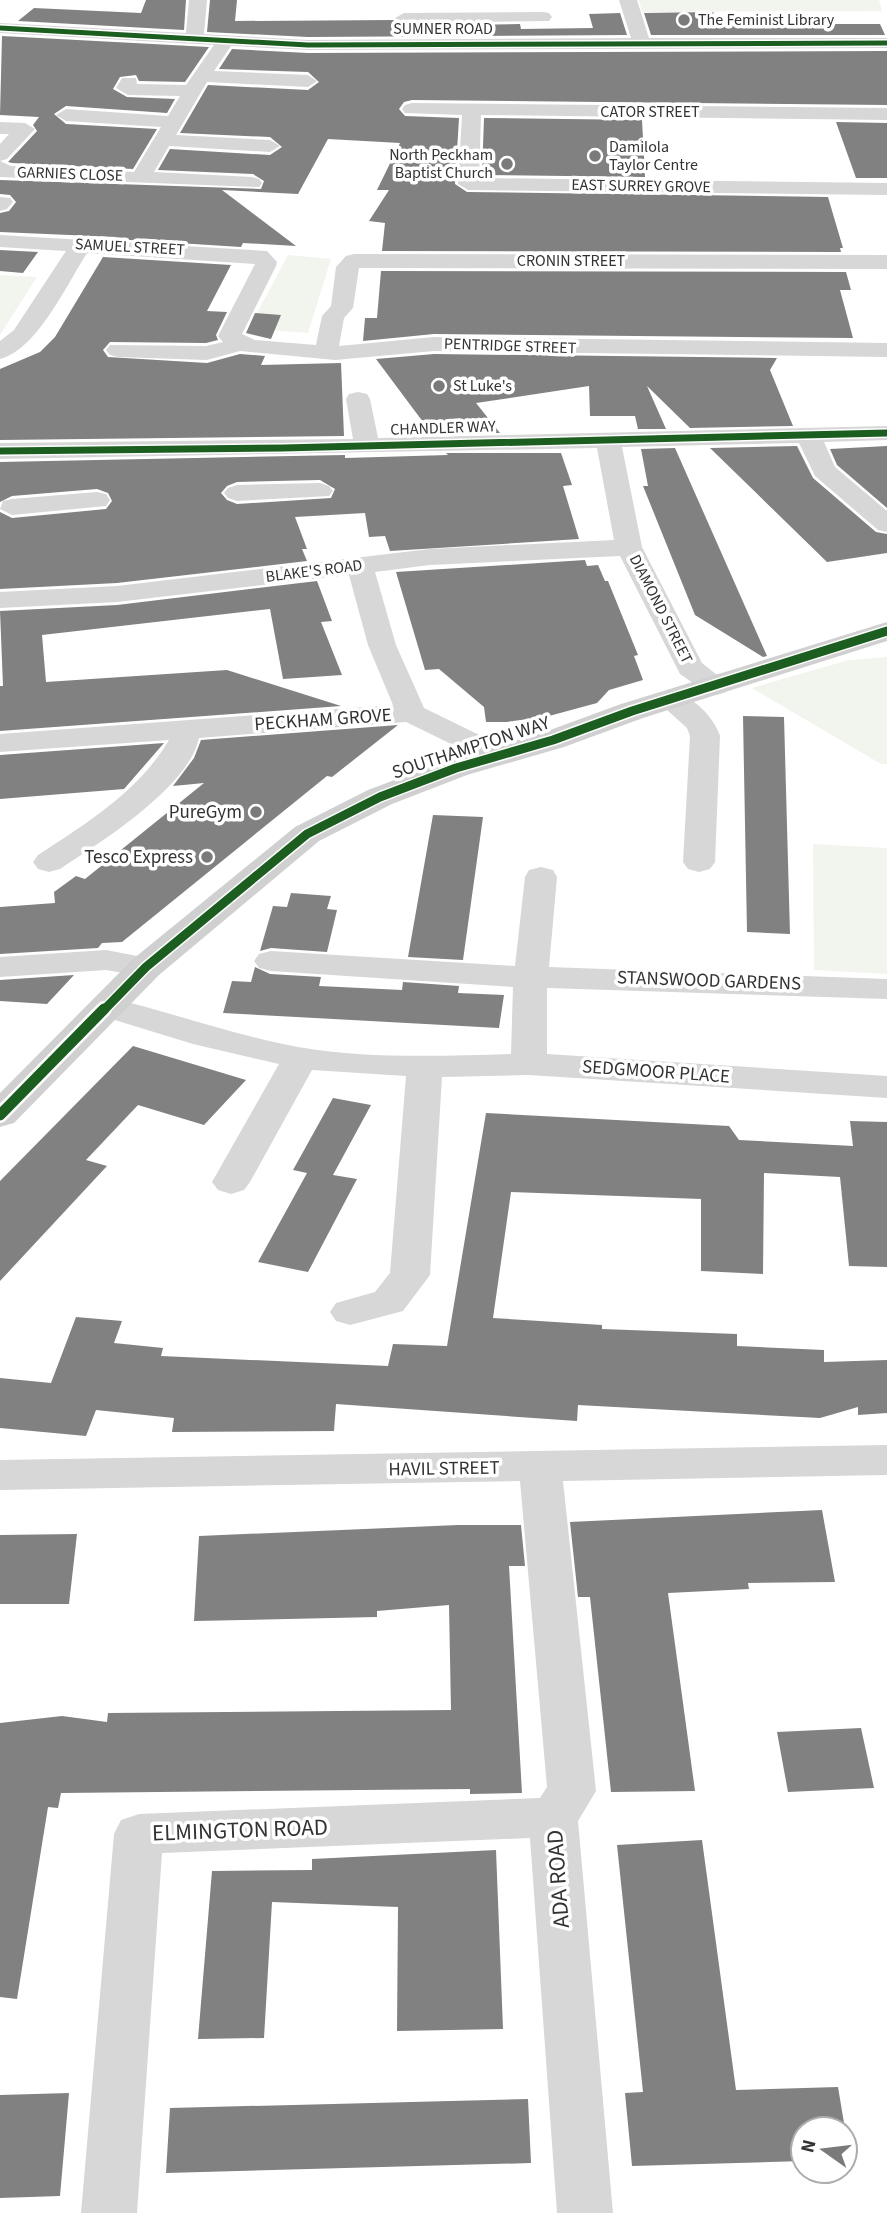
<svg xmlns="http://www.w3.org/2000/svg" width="887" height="2213" font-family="'Source Sans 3',sans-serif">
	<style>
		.green { fill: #f1f5ed }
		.building { fill: #818181; fill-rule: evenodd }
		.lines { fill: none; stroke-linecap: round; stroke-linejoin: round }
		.street { fill: #d7d7d7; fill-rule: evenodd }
		.secondary { fill: #d0d0d0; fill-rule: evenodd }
		.cycleway-far3-casing { stroke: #fff; stroke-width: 8 }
		.cycleway-far2-casing { stroke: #fff; stroke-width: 10 }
		.cycleway-far1-casing { stroke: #fff; stroke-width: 12 }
		.cycleway-casing { stroke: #fff; stroke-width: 16 }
		.cycleway-far3 { stroke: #1b5e20; stroke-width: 5 }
		.cycleway-far2 { stroke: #1b5e20; stroke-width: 7 }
		.cycleway-far1 { stroke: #1b5e20; stroke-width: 9 }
		.cycleway { stroke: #1b5e20; stroke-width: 11 }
		.poi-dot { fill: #7a7a7a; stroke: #fff; stroke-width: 2.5 }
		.labels { text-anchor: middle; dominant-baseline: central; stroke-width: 7; stroke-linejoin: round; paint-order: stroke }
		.far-poi-label { font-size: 16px; fill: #333; stroke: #fff; text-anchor: start }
		.far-street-label { font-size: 16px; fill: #333; stroke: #fff }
		.street-label { font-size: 19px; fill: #333; stroke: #fff }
		.poi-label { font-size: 19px; fill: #333; stroke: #fff; text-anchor: end }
		.near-street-label { font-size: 23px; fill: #333; stroke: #fff }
	</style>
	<rect width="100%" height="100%" fill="#fff"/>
	<!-- green -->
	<path class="green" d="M639,0H879L882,11L642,12Z
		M288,255L331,259L308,333L249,328Z
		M0,275L37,277L0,335Z
		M887,657V764H881L752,688L849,660Z
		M813,844L887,848V974L814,970Z"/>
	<!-- building -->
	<path class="building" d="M146,0H186L184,30L18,21L34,8L141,13Z
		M210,0H237L235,21L393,20L404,26L520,24L521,29L593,28L589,14L620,13L627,35L308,37L207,32Z
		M713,12L717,20L761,21L763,24H880L885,35H651L644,13Z
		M2,36L209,47L185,82L139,81L136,75L120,77L113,89L127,97L175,99L167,113L66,106L54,114L66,124L157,129L133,169L12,163L8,162L37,131L33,125L39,117L0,115Z
		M232,49L308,53L887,51V105L412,100L404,102L399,109L405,116L459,118L455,184L467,192L828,197L843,248H840L841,252L382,251L385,223L369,221L389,190H377L400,143L328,139L298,194L222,190L296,246L243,243L241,247L114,239L116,237L0,232V213L9,211L16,202L10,195L0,194V180L261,189L264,181L253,174L158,170L170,149L270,155L282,147L270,137L180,133L208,85L308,90L319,82L308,72L219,69Z
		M484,118L642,120L645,177L482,175Z
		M836,122L887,123V178H856Z
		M0,250L38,252L23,273L0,271Z
		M103,257L231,265L207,311L227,312L216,335L218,340L206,343L110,342L103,350L108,357L207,363L240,354L265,356L261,365L341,363L344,436L0,440V369L40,352L55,337Z
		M381,271L846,272L851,290H840L853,338L434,334L363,341L365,318H377Z
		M255,313L281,315L271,339L246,333Z
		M434,354L777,358L770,370L793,426L690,428L647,386L666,429H638L635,416H590L589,386L476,403L500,433L432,434L376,359Z
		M797,446L813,478L876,532L887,534V553L827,562L710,448Z
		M887,446V508L837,465L830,449Z
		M675,448L767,656L763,657L695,615L643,486H648L641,449Z
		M446,453H561L572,485L563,486L579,539L390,551L385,536L369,537L365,513L295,517L307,549H302L307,561L117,583L0,589V512L12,518L106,509L112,501L108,493L97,489L12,496L0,502V462L345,455V458L448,455ZM320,480L335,489L331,498L237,504L227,500L221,493L227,486L237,482Z
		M585,560L587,566L598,565L605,581H608L638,655L634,656L643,680L609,690L597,703L549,716L507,722H486L484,707L439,669L425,670L396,572Z
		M317,581L332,621L321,622L342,675L283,679L270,609L42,635L46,682L227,670L341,706L0,731V686H3L0,611L117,605Z
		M743,716L784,717L790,934L747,932Z
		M398,725L332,777L327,776L122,942L102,943L98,948L0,954V907L55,903L54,892L76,876L85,879L204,783L173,786L194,758L201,740Z
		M164,743L124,789L0,799V755Z
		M433,815L483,817L463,960L408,957Z
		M291,893L331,896L327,909L337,910L327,952L271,948L260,951L273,906L287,907Z
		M255,967L270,974L321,977L319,986L402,990L403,982L459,986L458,993L504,995L499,1028L223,1013L232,981L251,982Z
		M74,975L47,1004L0,1001V980Z
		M133,1046L246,1080L204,1125L138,1105L86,1160L107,1166L0,1281V1181Z
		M333,1098L371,1105L333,1175L357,1179L308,1272L258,1262L307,1173L293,1170Z
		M486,1113L729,1126L739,1140L853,1146L850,1121L887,1122V1267L849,1266L840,1177L764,1173L763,1274L701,1271V1199L511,1192L493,1318L602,1325V1329L737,1334V1346L824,1350V1362L887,1360V1413L858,1415V1407L820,1418L578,1405L577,1421L336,1404L334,1431L172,1432L174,1418L96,1410L86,1436L0,1428V1378L51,1383L76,1317L122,1321L114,1343L163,1348L161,1356L388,1366L393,1344L447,1346Z
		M822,1510L835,1582L748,1583L749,1589L668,1593L695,1791L611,1792L590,1597H578L570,1522Z
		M458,1525H521L525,1566H509L522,1793L470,1794V1789L61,1793L58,1808L48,1807L17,1999L0,1997V1723L62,1716L107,1722L108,1713L451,1710L449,1605L377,1611V1617L194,1621L199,1536Z
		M77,1534L69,1604H0V1535Z
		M861,1728L874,1788L788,1792L777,1732Z
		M702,1840L736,2090L838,2087L845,2129H803V2161L632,2166L625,2093L643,2092L617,1845Z
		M496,1850L503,2029L397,2031L398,1907L272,1902L264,2038L198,2039L212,1871L312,1870V1859Z
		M69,2093L60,2196L0,2198V2095Z
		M528,2099L531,2163L166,2173L170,2108Z"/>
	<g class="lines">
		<!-- street -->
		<path class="street" d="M189,0H207L204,34L308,40L631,38L619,0H637L649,38H887V48L308,50L231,46L214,71L308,75L317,81L308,87L207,82L176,135L270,140L280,146L270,152L169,146L154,172L252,177L259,179L262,183L259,187L0,177V144L9,134H0V122L25,123L35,129L7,159L0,161L11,166L134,172L161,127L66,121L56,115L66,109L168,116L180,96L128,95L116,88L122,78H136L137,84L186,85L214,45L0,33V23L186,33Z
			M543,12L549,13L552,17L549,21L404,23L395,18L404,13Z
			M412,103L887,108V120L481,115L479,178L887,183V195L468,190L458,184L462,115L405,113L402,109L405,105Z
			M0,197L10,198L13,202L7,209L0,211Z
			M0,235L267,251L277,262L276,266L242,334L255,340L316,345L322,316L331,306L336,267L346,256L354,254L887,255V269L359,268L353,308L344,318L339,346L434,337L887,343V357L434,351L335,360L240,351L207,360L118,357L110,355L106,350L110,345L206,346L223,342L218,336L255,264L87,253C67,284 37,350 0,359V341L14,330L66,251L0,247Z
			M358,392L367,394L370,399L378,438L887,426V440L824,442L835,467L887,511V532L878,530L815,476L799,443L622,447L642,547L702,663L731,686L726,692L716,695L706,692L680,674L620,556L430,565L375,572L396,645L424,708L508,749L512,755L508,761L497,764L486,761L406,722L199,738C189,787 101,842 60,869L49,872L38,869L33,862L38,855C87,823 138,792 169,740L0,752V734L393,705L368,645L349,575L117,602L0,608V592L117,586L430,549L614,540L597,448L0,459V443L353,439L346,399L349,394Z
			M320,483L329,486L333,491L329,496L237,501L228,498L224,493L228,488L237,485Z
			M97,492L106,494L110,500L106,506L12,515L0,509L3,501L12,499Z
			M671,691C692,696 713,715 720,736L715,862L710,869L699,872L688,869L683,862L690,736L687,728L656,700L661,694Z
			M541,867L553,870L557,877L549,967L887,979V999L547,988V1054L887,1076V1098L529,1075L442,1077L430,1275L403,1311L350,1325L336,1321L330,1312L336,1303L375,1292L390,1273L406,1076L312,1070L250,1182L244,1190L231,1194L218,1190L212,1182L279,1064L193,1044L95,1014L90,1007L95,1000L107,997C171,1012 233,1035 298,1047C364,1059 444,1056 511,1054L513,987L271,971L259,968L254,961L259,954L271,951L515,966L525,877L529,870Z
			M106,950L158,960L163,967L158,974L146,977L106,970L0,977V957Z
			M887,1445V1475L563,1481L596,1791L578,1821L613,2213H557L530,1838L162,1853L137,2213H81L114,1834L121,1820L139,1814L540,1798L547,1787L520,1481L0,1490V1460Z"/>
		<!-- secondary -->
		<path class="secondary" d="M887,622V641L643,718L564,747L467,775L392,804L319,841L159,975L14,1123L0,1127V1093L133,959L295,827L368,790L445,761L542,733L621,704Z"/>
		<defs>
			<path id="cycleway-far3" d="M0,28L308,45L887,43"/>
			<path id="cycleway-far2" d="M0,451L283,448L887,433"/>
			<path id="cycleway-far1" d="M103,1011L146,967L307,834L380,797L456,768L553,740L632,711L887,631"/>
			<path id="cycleway" d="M0,1115L104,1009"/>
		</defs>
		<!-- cycleway-far3 casing -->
		<use href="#cycleway-far3" class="cycleway-far3-casing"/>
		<!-- cycleway-far2 casing -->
		<use href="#cycleway-far2" class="cycleway-far2-casing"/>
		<!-- cycleway-far1 casing -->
		<use href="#cycleway-far1" class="cycleway-far1-casing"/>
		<!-- cycleway casing -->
		<use href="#cycleway" class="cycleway-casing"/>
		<!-- cycleway-far3 -->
		<use href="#cycleway-far3" class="cycleway-far3"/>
		<!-- cycleway-far2 -->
		<use href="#cycleway-far2" class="cycleway-far2"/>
		<!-- cycleway-far1 -->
		<use href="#cycleway-far1" class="cycleway-far1"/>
		<!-- cycleway -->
		<use href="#cycleway" class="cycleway"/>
	</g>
	<!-- markers -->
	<g class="poi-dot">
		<circle cx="684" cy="20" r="7"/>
		<circle cx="595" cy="156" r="7"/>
		<circle cx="507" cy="164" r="7"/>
		<circle cx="439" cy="386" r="7"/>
		<circle cx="256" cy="812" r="7"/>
		<circle cx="207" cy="857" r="7"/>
	</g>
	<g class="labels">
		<!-- far-poi labels -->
		<g class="far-poi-label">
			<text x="698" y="20">The Feminist Library</text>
			<text x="609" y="147">Damilola<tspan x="609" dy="18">Taylor Centre</tspan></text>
			<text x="493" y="155" text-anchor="end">North Peckham<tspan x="493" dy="18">Baptist Church</tspan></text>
			<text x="453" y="386">St Luke's</text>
		</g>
		<!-- far-street labels -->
		<g class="far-street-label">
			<text x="443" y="29">SUMNER ROAD</text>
			<text x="650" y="112">CATOR STREET</text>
			<text transform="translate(70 174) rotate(2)">GARNIES CLOSE</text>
			<text transform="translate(641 186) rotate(1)">EAST SURREY GROVE</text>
			<text transform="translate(130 247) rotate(3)">SAMUEL STREET</text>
			<text x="571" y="261">CRONIN STREET</text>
			<text transform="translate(510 346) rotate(2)">PENTRIDGE STREET</text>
			<text transform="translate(443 428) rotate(-2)">CHANDLER WAY</text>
			<text transform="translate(314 571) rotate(-7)">BLAKE'S ROAD</text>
			<text transform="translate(661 609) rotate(63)">DIAMOND STREET</text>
		</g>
		<!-- street labels -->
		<g class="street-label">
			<text transform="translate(323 720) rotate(-4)">PECKHAM GROVE</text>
			<text transform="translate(471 748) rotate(-18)">SOUTHAMPTON WAY</text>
			<text transform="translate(709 981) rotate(2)">STANSWOOD GARDENS</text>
			<text transform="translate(656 1072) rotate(4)">SEDGMOOR PLACE</text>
			<text transform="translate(444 1469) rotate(-1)">HAVIL STREET</text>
		</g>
		<!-- poi labels -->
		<g class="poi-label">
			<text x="242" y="812">PureGym</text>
			<text x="193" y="857">Tesco Express</text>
		</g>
		<!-- near-street labels -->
		<g class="near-street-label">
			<text transform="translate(240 1830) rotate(-2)">ELMINGTON ROAD</text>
			<text transform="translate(558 1879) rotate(-94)">ADA ROAD</text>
		</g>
	</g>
	<!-- north arrow -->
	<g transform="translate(824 2150) rotate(284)"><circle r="33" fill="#ffffff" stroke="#adadad" stroke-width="2"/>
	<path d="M0-5L12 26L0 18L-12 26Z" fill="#7a7a7a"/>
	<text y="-10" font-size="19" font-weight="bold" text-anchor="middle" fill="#333333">N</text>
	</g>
</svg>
